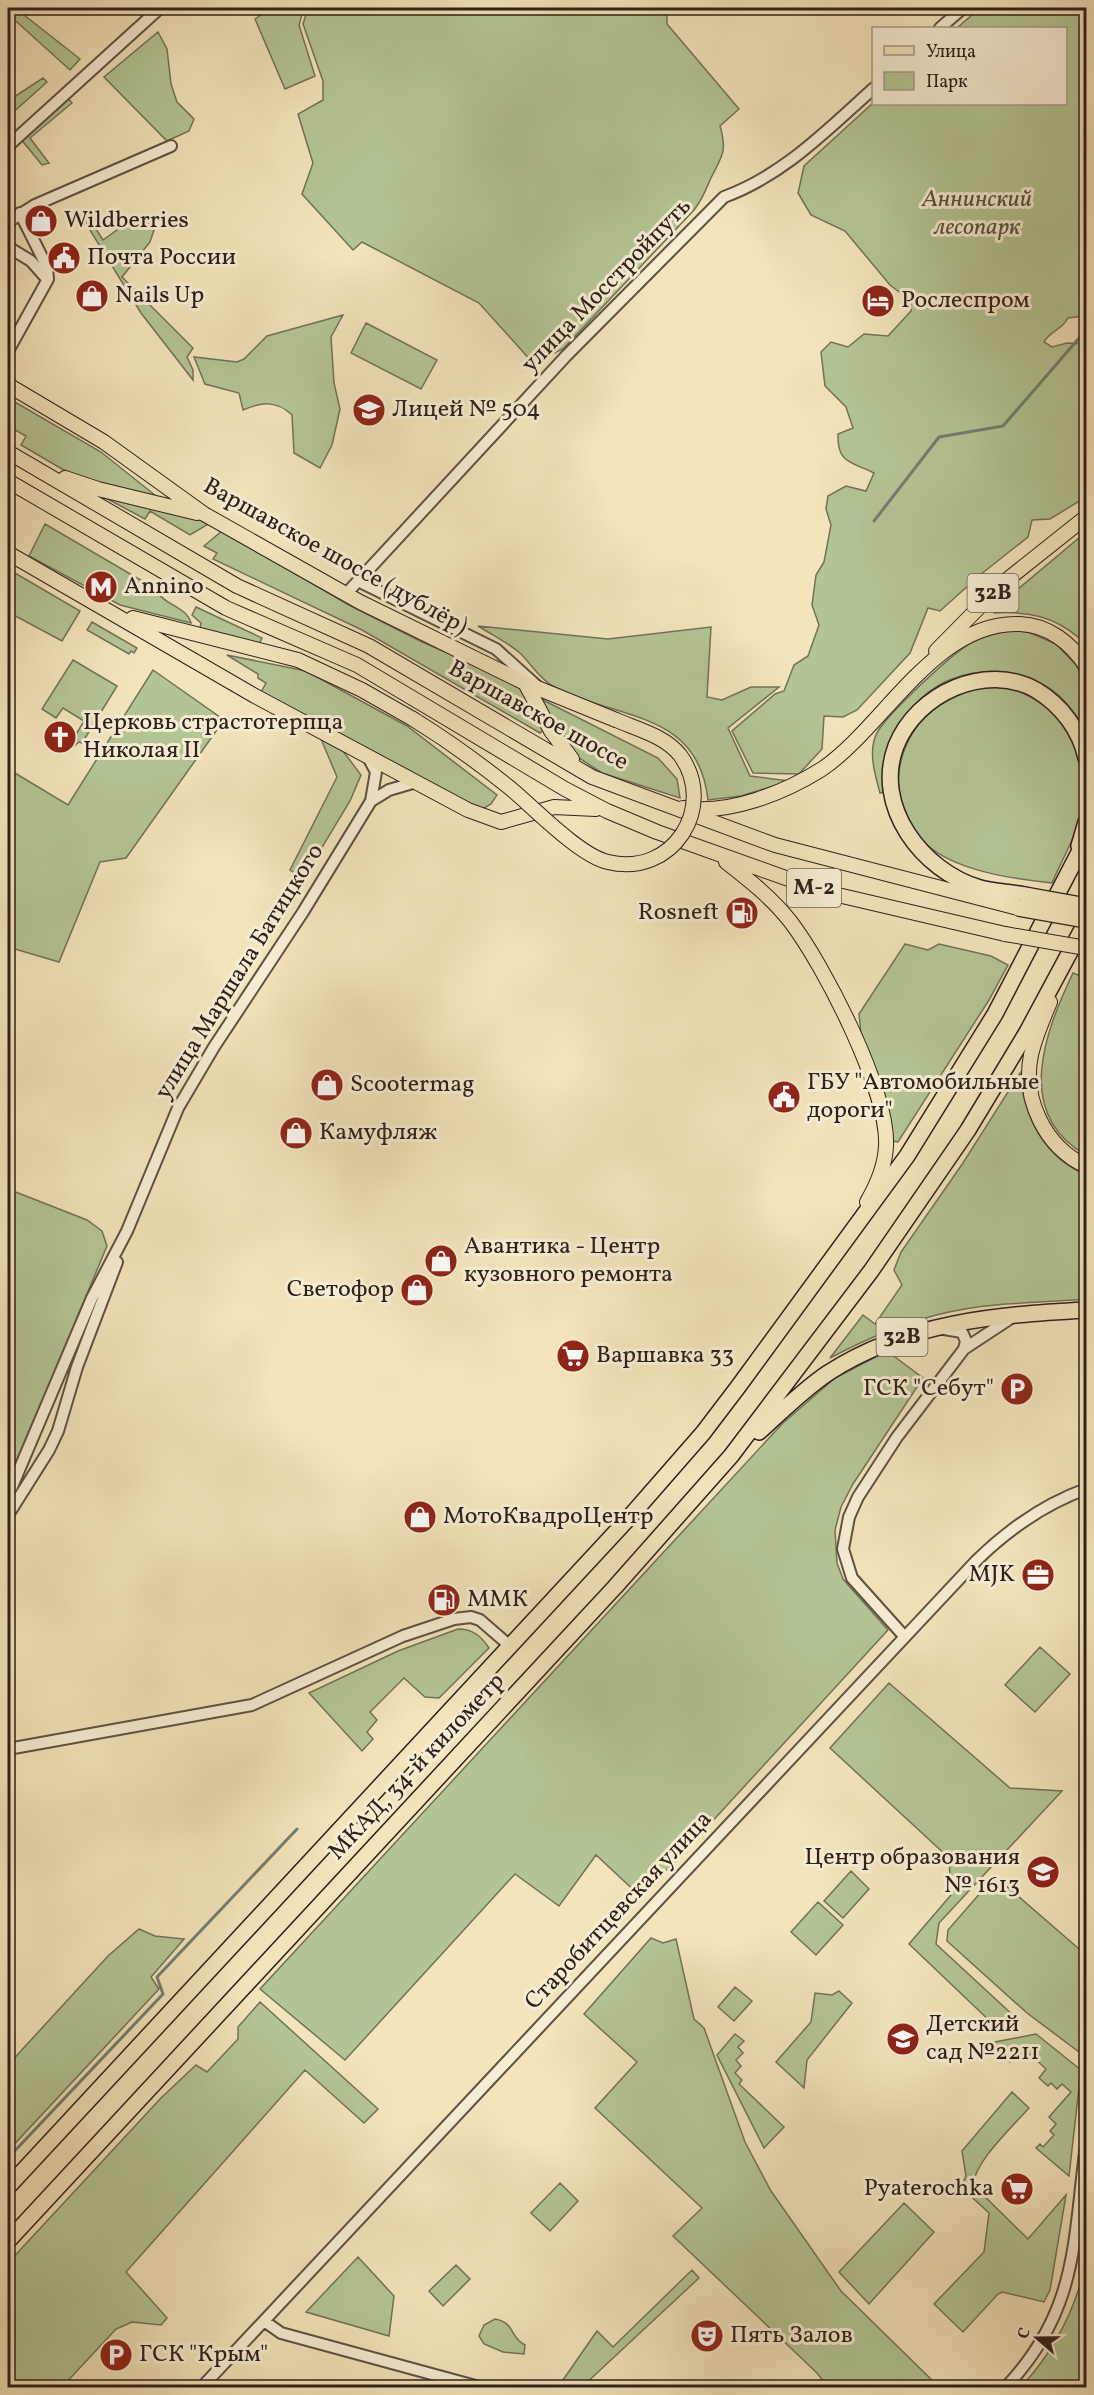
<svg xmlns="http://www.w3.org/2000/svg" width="1094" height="2395" font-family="Vollkorn,serif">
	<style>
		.green { fill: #b4c595; stroke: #717258; stroke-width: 1.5 }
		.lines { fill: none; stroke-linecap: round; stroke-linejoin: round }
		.stream { stroke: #717f70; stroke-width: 3 }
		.minor-casing { stroke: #5f5142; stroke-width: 14 }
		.major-casing { stroke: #2e201a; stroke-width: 16 }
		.highway-casing { stroke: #2e201a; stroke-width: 18 }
		.minor { stroke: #f7edd3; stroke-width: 10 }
		.major { stroke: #f3e4bb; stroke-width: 14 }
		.highway { stroke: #f3e4bb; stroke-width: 15 }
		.major-bridge-casing { stroke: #2e201a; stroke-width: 16; stroke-linecap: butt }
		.highway-bridge-casing { stroke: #2e201a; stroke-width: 18; stroke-linecap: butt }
		.major-bridge { stroke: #f3e4bb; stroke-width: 14 }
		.highway-bridge { stroke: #f3e4bb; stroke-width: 15 }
		.labels { text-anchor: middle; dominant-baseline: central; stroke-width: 6; stroke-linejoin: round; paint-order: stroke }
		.shield { fill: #f7edd3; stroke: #6a5e52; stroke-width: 1.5 }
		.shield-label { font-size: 22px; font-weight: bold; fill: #2e201a }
		.park-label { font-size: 24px; font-style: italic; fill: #56523f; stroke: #f7edd3 }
		.poi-label { font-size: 24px; fill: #2e201a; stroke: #f7edd3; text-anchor: start }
		.street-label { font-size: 24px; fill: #2e201a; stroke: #f7edd3 }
	</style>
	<rect width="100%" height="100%" fill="#f3e4bb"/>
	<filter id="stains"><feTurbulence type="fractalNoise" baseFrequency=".00333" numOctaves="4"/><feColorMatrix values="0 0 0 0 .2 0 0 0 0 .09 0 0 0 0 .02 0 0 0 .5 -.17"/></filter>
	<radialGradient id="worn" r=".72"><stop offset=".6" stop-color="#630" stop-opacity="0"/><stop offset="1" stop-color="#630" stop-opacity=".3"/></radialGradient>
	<!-- green -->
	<path class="green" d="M8,8H15L80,59L70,70L8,14Z
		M271,8H304L299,25L315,76L285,89L255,19Z
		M308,8H659L667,16V24L739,109L720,126C728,153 721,157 710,180C705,192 702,200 694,210L563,349L533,363L479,303L362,242L353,250L302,194L313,163L298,114L323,100V81L303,24Z
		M980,8H1086V311L1082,316L1068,318C1062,330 1050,331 1044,342L1052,347L1067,343L1086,344V497L1050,519L1032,520L1028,537L980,575L940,611L928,608L910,653L857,710L843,717L824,716L822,749L799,774L753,773L732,731L775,694L784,691L794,665L808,656L819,625L812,605L816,575L824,562L831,525L826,509L828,496L846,486L866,491L874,473C852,462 837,464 838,434L853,428L846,407L825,386L821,352L831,342L848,347L864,334L888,336L911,311V301L890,285L845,231L811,215L798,193L804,166L873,103L1066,104V28H957Z
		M158,32L167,49L171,84L177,102L194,119L189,131L167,141L104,77Z
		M43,78L47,82L9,116L8,101Z
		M67,97L72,103L30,138L49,163L42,165L20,138Z
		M135,217L155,227L150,242L122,277L193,348L187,357L193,370V380L141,313L85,222L92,223L103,240Z
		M343,315L331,337L334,383L340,409L332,445L320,468L294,453L292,415C276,400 262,402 243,410L239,393L205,384L194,357L237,362L244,359L267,336Z
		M366,323L437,360L421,389L351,353Z
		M8,398L101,452L156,496L91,481L62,469L21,445L26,436L8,426Z
		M102,496L203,518L210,523L190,535L150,511L145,519Z
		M45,524L156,589C162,605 187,606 191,623L120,605L29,556Z
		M222,531L349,605L422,642L521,684L545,729L540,733L362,630L213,559L217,553L204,546Z
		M1086,532C1087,567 1076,598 1085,633L1079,638C1054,616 1027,611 994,613L993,610Z
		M8,569L80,611L62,641L8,612Z
		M196,607L262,638L259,644L200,628L201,623L192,615Z
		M92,622L137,648L134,653L131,651L129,654L87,630Z
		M478,626L608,639L711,627L707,697L722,700L751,687H779L728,728L750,776L789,781L741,796L708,800C698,709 617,721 553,686C541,680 531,664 521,654C509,643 492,635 478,626Z
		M1011,630L1028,632L1056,644L1076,665L1086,682L1084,728C1075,714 1066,700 1052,690C1012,662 947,665 915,706C906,717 890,775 884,792L880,793C875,775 867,749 878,731C890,712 952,653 971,643C984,636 997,633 1011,630Z
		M227,655L306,671L407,726L497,795L491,804L481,810L260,694L266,683L258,678V674Z
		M73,660L117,686L82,743L79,742L74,746L71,743L84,721L63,708L56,718L42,709Z
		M153,670L224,720L126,858L100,862L59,962L8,947V773L10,770L68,805Z
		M1004,686C1057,702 1089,743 1084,801C1081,828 1063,857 1052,883C1014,879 955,871 926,844C879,802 896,730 946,699C963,689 984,687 1004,686Z
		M539,698L658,758L677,779L680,798L602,773L573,754Z
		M321,739L343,751L361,775L350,801L303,879L290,870L337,777Z
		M905,944L928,950L939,944L991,956L1008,965L989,1000L898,1142L893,1141L887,1101L861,1034L859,1014Z
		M1073,973L1086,978V1155C1013,1114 1045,1032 1073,973Z
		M1020,1073C1024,1118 1044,1157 1086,1175V1299C1041,1303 994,1302 949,1312C907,1321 868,1338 830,1358L863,1315L875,1324L902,1285L894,1270L901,1252L963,1163Z
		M8,1189L87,1220L102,1231L107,1246L8,1483Z
		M887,1351L923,1378L853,1484L841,1507L835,1530L837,1563L843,1579L888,1630L674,1863L640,1896L596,1855L559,1906L515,1874L345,2060L260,1989L782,1424L835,1378Z
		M458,1629C473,1629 481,1636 489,1648L439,1698L425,1697L404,1678L370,1712L377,1720L367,1732L373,1739L362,1751L309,1693L398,1651Z
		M1040,1647L1070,1674L1035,1712L1005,1685Z
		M889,1683L1010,1788L1062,1791L939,1923L936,1944L1016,2018L995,2026L909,1944L951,1895L949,1858L830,1748Z
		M851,1871L869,1889L843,1918L824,1901Z
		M995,1876L1086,1955V2040L1083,2055L1027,2013L947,1941L948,1930Z
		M818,1902L843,1925L816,1955L791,1932Z
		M139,1929L155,1936L184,1939L151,1977L159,1989L8,2151V2065L108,1956Z
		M651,1938L663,1943L676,1939L694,2019L704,2028L745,2142L771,2191L841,2291L939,2387H828L817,2373L673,2236L702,2208L595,2108L637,2062L584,2014Z
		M735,1987L752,2001L734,2021L718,2007Z
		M839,1991L852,2003L807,2060L804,2088L776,2062L811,2022L815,1993L832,1995Z
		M260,2002L378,2109L364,2123L305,2070L126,2272L167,2318L161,2325L132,2322L116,2329L62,2387H8V2263L161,2098L196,2065L207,2072L238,2039V2027Z
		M735,2034L744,2041L738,2047L743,2053L736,2060L741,2066L735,2073L742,2080L739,2084L784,2127L764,2148L717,2055Z
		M1036,2034L1081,2070L1069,2176L1036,2148L1040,2144L1043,2147L1054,2135L1050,2131L1056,2124L1049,2117L1071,2092L1062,2084L1057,2089L1051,2083L1048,2086L1039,2078L1046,2069L1030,2054L1027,2058L1020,2052L1010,2062L991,2046L995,2042Z
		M1012,2092L1029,2108C1015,2124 971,2165 974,2186L1028,2239L1066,2195L1050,2290L1044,2302L1002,2292L998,2294L963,2332L934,2304L984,2252L989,2213L961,2187L966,2176L962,2151Z
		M560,2183L578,2201L550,2231L531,2213Z
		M904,2203L934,2232L869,2304L839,2272Z
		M358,2257L394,2296L389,2336L306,2312Z
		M1086,2261V2387H1021C1055,2350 1076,2310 1086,2261Z
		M456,2265L470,2279L443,2306L429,2291Z
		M692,2270L699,2278L582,2387L563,2380L597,2331L613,2347Z
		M495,2319C516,2323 509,2337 525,2345L524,2354L503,2352L484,2344L479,2336L484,2325Z"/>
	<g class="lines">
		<!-- stream -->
		<path class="stream" d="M874,521L939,437L1003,426L1080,337L1086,332
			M8,2158L163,1994L157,1977L297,1829"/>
		<defs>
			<path id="minor" d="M940,28L963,8
				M8,146L160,8
				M8,222L35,205L171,146
				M8,247L31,261L47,279
				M8,351L48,279L47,267L20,213
				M358,581L496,649L537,686
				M346,594L566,356L724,197C784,175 827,130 874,88
				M371,801L389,790L416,782
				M944,1329L962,1332L966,1341L964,1349
				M8,1496L92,1298L127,1231L178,1108L214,1047L303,912L371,801L376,772L368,757
				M8,1515L49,1450L58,1431L77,1367L117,1262
				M904,1636L852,1578L843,1549L849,1517L858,1497L897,1437L964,1349L1011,1318
				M8,1749L252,1705L403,1636L454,1619L471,1617L480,1620L510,1646
				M264,2321L281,2333L483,2388
				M201,2388L977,1560C1009,1529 1044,1504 1086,1489
				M1005,2388C1078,2311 1073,2243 1086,2145"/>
			<path id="major" d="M8,385L104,442L204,514L360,602L525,683L616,720
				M8,452L237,586L369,646L592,777L775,845L1018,908
				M65,478L98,489L197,513
				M8,481L226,608L357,665L565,789L607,811L657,832L825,892L1005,934
				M8,553L255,696L468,810L501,822L554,807L596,809
				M133,618L298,660L362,690L413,719
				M936,651L1003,583L1086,517
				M525,683L551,731L572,759
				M683,808C729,815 784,793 822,769C884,727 936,620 1020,624C1048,625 1071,643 1086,666
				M726,862C749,880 772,898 790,921C824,965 889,1092 886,1146C885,1167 877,1185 867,1202
				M1050,1002C1043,1019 1035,1037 1031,1055C1022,1099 1045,1147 1086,1166"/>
			<path id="highway" d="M1079,846L1086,822
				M1025,895C1010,892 994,892 980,888C922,871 873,806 896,746C917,693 986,662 1036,690C1061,705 1080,730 1086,758
				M759,1432C781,1412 803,1390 828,1373C907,1322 995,1315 1086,1310
				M8,2187L627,1520L703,1433L738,1387L907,1156L995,1014L1086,839
				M8,2241L615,1587L731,1456L871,1271L968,1130L1027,1032L1086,922"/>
		</defs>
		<!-- minor casing -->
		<use href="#minor" class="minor-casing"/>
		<!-- major casing -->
		<use href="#major" class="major-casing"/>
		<!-- highway casing -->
		<use href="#highway" class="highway-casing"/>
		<!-- minor -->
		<use href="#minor" class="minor"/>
		<!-- major -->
		<use href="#major" class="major"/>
		<!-- highway -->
		<use href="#highway" class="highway"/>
		<defs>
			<path id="major-bridge" d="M413,719C447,740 479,763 510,788C534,808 580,856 608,862C672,878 718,807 680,755C665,736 637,729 616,720
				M1005,934L1086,948"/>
			<path id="highway-bridge" d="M1025,895L1086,906
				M1018,908L1086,920"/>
		</defs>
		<!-- major-bridge casing -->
		<use href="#major-bridge" class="major-bridge-casing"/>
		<!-- highway-bridge casing -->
		<use href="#highway-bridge" class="highway-bridge-casing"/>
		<!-- major-bridge -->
		<use href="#major-bridge" class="major-bridge"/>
		<!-- highway-bridge -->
		<use href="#highway-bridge" class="highway-bridge"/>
	</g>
	<!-- icons -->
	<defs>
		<symbol id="shop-disc" viewBox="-11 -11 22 22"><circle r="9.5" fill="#8f2418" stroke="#f7edd3"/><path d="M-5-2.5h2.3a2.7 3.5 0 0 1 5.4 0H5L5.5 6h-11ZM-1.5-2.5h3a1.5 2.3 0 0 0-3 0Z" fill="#fff"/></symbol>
		<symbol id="civic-disc" viewBox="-11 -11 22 22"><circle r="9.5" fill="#8f2418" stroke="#f7edd3"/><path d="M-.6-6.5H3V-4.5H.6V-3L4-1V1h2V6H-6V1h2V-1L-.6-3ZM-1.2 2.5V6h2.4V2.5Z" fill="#fff"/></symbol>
		<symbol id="hotel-disc" viewBox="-11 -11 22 22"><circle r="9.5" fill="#8f2418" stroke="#f7edd3"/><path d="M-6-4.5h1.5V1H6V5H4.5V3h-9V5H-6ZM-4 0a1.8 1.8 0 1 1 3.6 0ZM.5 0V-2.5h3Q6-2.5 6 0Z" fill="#fff"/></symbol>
		<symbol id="school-disc" viewBox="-11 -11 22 22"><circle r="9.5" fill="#8f2418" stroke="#f7edd3"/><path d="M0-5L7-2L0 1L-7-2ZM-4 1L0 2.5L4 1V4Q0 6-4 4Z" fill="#fff"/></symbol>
		<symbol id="metro-disc" viewBox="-11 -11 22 22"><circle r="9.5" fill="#8f2418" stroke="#f7edd3"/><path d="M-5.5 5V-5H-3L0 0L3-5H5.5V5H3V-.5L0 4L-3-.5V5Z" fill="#fff"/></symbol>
		<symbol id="church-disc" viewBox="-11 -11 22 22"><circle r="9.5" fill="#8f2418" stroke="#f7edd3"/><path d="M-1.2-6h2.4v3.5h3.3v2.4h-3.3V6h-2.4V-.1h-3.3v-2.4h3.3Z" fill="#fff"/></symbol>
		<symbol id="fuel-disc" viewBox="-11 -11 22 22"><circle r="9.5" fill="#8f2418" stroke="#f7edd3"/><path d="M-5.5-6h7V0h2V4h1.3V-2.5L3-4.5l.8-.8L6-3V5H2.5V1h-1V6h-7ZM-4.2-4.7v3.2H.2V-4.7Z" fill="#fff"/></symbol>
		<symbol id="supermarket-disc" viewBox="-11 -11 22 22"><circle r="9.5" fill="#8f2418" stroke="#f7edd3"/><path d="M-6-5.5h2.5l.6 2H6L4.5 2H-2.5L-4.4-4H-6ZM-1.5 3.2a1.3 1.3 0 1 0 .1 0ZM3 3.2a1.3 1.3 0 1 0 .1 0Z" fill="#fff"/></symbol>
		<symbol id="parking-disc" viewBox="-11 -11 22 22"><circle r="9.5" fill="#8f2418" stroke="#f7edd3"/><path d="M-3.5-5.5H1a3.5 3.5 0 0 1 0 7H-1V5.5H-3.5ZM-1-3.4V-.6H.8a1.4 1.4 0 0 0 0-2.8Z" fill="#fff"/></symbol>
		<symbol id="office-disc" viewBox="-11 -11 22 22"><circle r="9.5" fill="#8f2418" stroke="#f7edd3"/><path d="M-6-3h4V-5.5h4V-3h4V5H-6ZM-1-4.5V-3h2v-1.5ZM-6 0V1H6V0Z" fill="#fff"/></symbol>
		<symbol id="theatre-disc" viewBox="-11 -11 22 22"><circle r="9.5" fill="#8f2418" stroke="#f7edd3"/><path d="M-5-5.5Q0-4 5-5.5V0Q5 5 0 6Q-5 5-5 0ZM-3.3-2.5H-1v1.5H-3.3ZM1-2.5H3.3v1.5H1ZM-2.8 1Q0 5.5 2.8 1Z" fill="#fff"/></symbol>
	</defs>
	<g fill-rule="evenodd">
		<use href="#shop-disc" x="22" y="202" width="38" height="38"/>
		<use href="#civic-disc" x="45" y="239" width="38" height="38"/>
		<use href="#shop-disc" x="73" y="277" width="38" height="38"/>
		<use href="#hotel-disc" x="859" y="282" width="38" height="38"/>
		<use href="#school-disc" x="350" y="391" width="38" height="38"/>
		<use href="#metro-disc" x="82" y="568" width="38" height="38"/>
		<use href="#church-disc" x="41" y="718" width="38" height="38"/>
		<use href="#fuel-disc" x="723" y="894" width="38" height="38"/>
		<use href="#shop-disc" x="308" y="1066" width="38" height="38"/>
		<use href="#civic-disc" x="765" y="1078" width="38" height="38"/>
		<use href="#shop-disc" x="277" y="1114" width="38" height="38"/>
		<use href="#shop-disc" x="422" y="1242" width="38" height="38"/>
		<use href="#shop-disc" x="398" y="1271" width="38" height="38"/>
		<use href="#supermarket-disc" x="554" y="1337" width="38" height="38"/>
		<use href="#parking-disc" x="998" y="1370" width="38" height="38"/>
		<use href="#shop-disc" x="401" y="1498" width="38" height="38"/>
		<use href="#office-disc" x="1019" y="1556" width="38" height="38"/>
		<use href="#fuel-disc" x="425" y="1581" width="38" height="38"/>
		<use href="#school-disc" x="1024" y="1853" width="38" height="38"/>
		<use href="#school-disc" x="884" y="2020" width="38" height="38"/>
		<use href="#supermarket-disc" x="998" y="2170" width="38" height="38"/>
		<use href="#theatre-disc" x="688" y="2317" width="38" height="38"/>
		<use href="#parking-disc" x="97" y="2336" width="38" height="38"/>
	</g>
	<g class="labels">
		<!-- shield labels -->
		<g class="shield">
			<rect x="967.5" y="574" width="51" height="38" rx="4.5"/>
			<rect x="787" y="869" width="54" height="38" rx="4.5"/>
			<rect x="876.5" y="1318" width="51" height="38" rx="4.5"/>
		</g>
		<g class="shield-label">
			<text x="993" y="593">32B</text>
			<text x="814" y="888">М-2</text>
			<text x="902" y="1337">32B</text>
		</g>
		<!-- park labels -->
		<g class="park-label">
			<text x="977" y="200">Аннинский<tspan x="977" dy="28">лесопарк</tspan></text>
		</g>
		<!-- poi labels -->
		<g class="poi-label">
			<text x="64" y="221">Wildberries</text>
			<text x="87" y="258">Почта России</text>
			<text x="115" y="296">Nails Up</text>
			<text x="901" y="301">Рослеспром</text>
			<text x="392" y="410">Лицей № 504</text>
			<text x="124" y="587">Annino</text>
			<text x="83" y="723">Церковь страстотерпца<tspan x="83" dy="28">Николая II</tspan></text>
			<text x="719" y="913" text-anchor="end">Rosneft</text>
			<text x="807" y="1083">ГБУ "Автомобильные<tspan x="807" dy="28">дороги"</tspan></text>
			<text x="350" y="1085">Scootermag</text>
			<text x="319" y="1133">Камуфляж</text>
			<text x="464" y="1247">Авантика - Центр<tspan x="464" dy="28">кузовного ремонта</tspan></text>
			<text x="394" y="1290" text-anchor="end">Светофор</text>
			<text x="596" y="1356">Варшавка 33</text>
			<text x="994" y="1389" text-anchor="end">ГСК "Себут"</text>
			<text x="443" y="1517">МотоКвадроЦентр</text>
			<text x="1015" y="1575" text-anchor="end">MJK</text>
			<text x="467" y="1600">ММК</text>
			<text x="1020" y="1858" text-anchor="end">Центр образования<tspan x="1020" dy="28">№ 1613</tspan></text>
			<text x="926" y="2025">Детский<tspan x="926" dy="28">сад №2211</tspan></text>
			<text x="994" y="2189" text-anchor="end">Pyaterochka</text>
			<text x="730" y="2336">Пять Залов</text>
			<text x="139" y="2355">ГСК "Крым"</text>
		</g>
		<!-- street labels -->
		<g class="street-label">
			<text transform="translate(607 286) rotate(-46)">улица Мосстройпуть</text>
			<text transform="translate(335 557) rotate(29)">Варшавское шоссе (дублёр)</text>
			<text transform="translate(538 716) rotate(29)">Варшавское шоссе</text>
			<text transform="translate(240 972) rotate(-58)">улица Маршала Батицкого</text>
			<text transform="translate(417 1767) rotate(-47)">МКАД, 34-й километр</text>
			<text transform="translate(619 1911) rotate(-47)">Старобитцевская улица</text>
		</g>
	</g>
	<!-- margin -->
	<rect width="1094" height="2395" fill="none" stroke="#f3e4bb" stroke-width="30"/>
	<rect x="9" y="9" width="1076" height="2377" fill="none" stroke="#2e201a" stroke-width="3"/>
	<rect x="15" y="15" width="1064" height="2365" fill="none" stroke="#2e201a" stroke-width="1.5"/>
	<!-- legend -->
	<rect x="872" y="27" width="195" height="78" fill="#f7edd3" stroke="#a79b89" stroke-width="1.5"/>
	<rect x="884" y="46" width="30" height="9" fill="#f3e4bb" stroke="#a79b89" stroke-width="1.5"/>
	<text x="926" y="57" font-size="18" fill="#2e201a">Улица</text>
	<rect x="884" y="72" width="30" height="18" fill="#b4c595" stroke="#a79b89" stroke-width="1.5"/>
	<text x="926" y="87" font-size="18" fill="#2e201a">Парк</text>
	<!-- north arrow -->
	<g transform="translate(1037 2338) rotate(290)" stroke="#f7edd3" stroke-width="4.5" paint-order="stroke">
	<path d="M0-4.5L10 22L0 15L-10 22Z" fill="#2e201a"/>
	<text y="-9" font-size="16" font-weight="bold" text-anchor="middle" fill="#2e201a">С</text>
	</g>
	<rect width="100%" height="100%" filter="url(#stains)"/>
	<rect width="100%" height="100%" fill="url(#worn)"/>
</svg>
